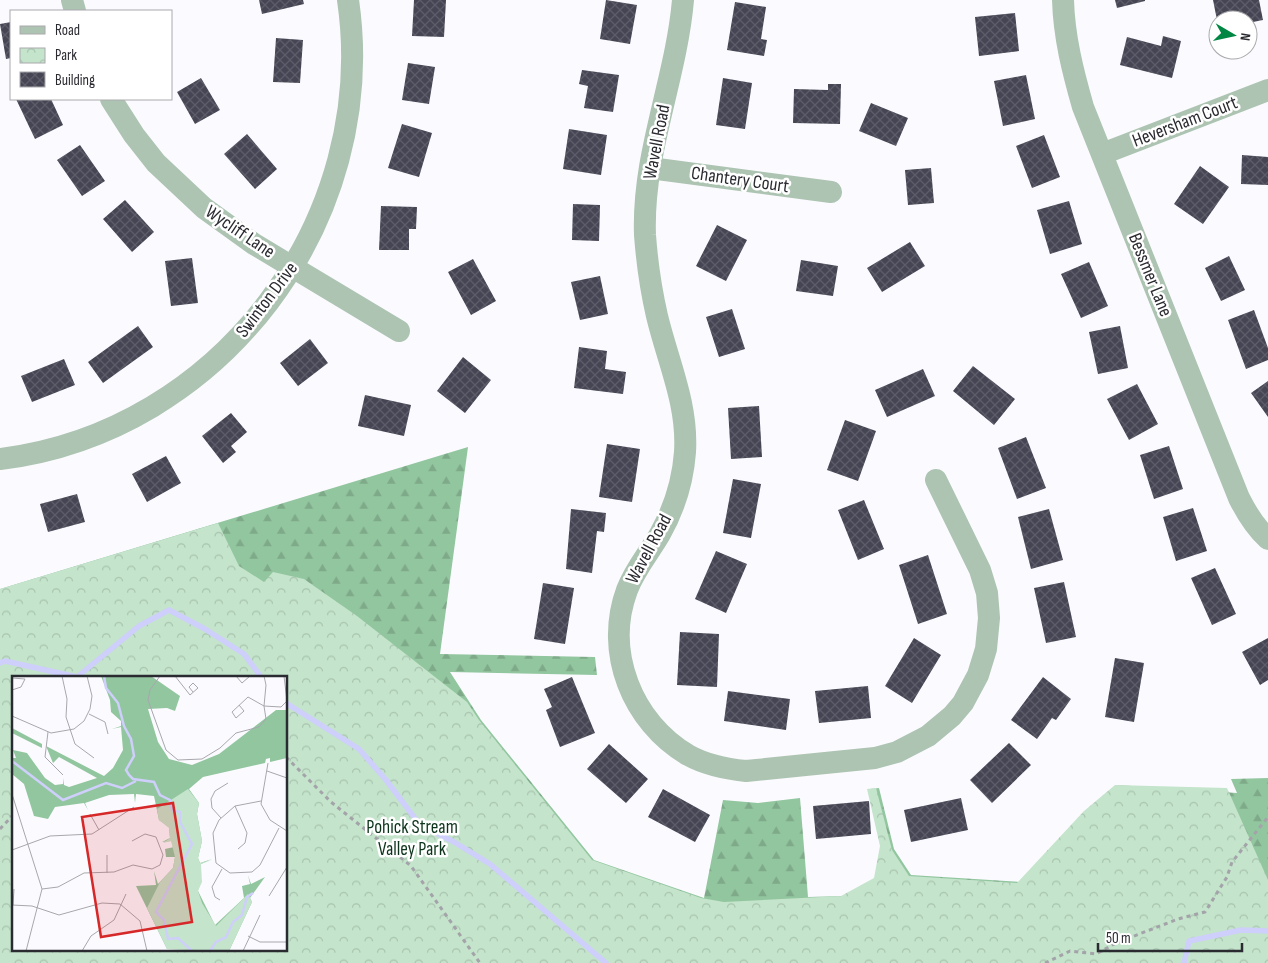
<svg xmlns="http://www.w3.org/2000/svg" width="1268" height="963" font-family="'Sofia Sans Condensed',sans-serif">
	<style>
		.forest { fill: url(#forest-firs); fill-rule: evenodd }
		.park { fill: url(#park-crowns); fill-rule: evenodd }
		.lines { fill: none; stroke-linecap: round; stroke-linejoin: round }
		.stream { stroke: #cecffb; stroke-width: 5.5 }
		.building { fill: url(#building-cross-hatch) }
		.path { stroke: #a3a3a9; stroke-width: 3; stroke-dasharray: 4 4; stroke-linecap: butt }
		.minor { stroke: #adc4b2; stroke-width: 22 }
		.labels { text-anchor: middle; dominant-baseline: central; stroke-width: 5; stroke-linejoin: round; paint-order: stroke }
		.street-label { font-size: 19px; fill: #2a2a31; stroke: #fff }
		.park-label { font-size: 19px; fill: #0d351b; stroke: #fff }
		.inset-river { fill: none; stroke: #cecffb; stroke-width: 2.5 }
		.inset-road { fill: none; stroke: #a7a7ad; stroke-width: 1 }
		.view { fill: #d62828; fill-opacity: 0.15; stroke: #d62828; stroke-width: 2.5 }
		.inset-edge { fill: none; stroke: #2a2a31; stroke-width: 2.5 }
	</style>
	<defs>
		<pattern id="forest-firs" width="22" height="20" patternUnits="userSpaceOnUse" patternTransform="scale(1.25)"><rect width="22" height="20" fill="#92c69f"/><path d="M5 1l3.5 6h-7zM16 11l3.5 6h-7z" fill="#7eaa89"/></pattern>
		<pattern id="park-crowns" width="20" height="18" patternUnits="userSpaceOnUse" patternTransform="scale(1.25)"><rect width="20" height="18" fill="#c4e4cb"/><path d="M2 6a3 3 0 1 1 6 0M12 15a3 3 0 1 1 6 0" fill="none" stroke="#a9c4af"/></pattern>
		<pattern id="building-cross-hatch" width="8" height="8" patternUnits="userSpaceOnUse" patternTransform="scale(1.25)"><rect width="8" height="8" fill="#454554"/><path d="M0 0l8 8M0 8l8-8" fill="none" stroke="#5d5d6a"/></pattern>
	</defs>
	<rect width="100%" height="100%" fill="#fbfbff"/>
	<!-- forest -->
	<path class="forest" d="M468,447L440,654L595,657L597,675L450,672L481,720L594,860L704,898L723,800L758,803L800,798L808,897L843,896L877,878L883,846L870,789L879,788L894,849L911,875L1020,882L1086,811L1117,785L1237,793L1231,779L1268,778V963H0V589ZM14,677H286V949H14Z"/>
	<!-- park -->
	<path class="park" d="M218,523L239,566L264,582L273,572L304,579L357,616L467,702L479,720L592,860L701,898L724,902L841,896L874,878L880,846L867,789L876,788L892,850L909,876L1017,883L1084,811L1115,785L1227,788L1268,880V963H0V589ZM14,677H286V949H14Z"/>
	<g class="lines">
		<!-- stream -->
		<path class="stream" d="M0,663L5,661L77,677L139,626L169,610L205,629L244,654L261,677
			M286,703L359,749L386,780L420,825L454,842L490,864L606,963
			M1184,963L1189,941L1241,930L1268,931"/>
	</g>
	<!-- building -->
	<path class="building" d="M259,0H303L304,4L262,14Z
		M414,0H446L444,37L412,36Z
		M606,0L637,5L630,44L600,39Z
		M1115,0H1145V1L1117,8Z
		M1213,0H1259L1263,20L1248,23V20H1217Z
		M735,2L766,7L761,39L767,40L764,56L727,50Z
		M1015,13L1019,51L979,56L975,17Z
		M11,22V58L6,59L0,24Z
		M1163,36L1181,41L1172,78L1120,65L1127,37L1161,46Z
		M276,38L303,40L300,83L273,82Z
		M408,63L435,67L429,104L402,100Z
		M582,70L619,75L613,112L584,108L588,86L579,84Z
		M1026,75L1035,119L1003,126L994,81Z
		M201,78L220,110L195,124L177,92Z
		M723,78L752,83L745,129L716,125Z
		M828,84H841L840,124L793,123L794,89L828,90Z
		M16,99H51L63,125L35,139Z
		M871,103L908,118L896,146L859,131Z
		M402,124L432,133L419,177L388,168Z
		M569,129L607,135L601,175L563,169Z
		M247,134L277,169L255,189L224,154Z
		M1044,135L1060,177L1032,188L1016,146Z
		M80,145L105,181L82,196L57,160Z
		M1242,155L1268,157V185L1241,184Z
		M1200,166L1229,187L1203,224L1174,204Z
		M931,168L934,203L908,205L905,170Z
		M125,200L154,232L132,252L103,219Z
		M1069,201L1082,244L1050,254L1037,210Z
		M573,204L600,205L599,241L572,240Z
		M381,206L417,207L416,229H409V250H379Z
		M717,225L747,240L726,281L696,266Z
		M910,242L925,266L882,292L867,268Z
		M1229,256L1245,290L1221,301L1205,268Z
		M192,258L198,303L171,306L165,261Z
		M473,259L496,301L471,315L448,272Z
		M801,260L838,266L833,296L796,291Z
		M1089,262L1108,306L1081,318L1061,274Z
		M600,276L608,314L580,320L571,282Z
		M732,309L745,349L719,357L706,317Z
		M1254,310L1268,348V360L1246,369L1228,320Z
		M138,326L153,347L103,383L88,362Z
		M1120,326L1128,368L1098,374L1089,332Z
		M310,339L328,363L298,386L280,363Z
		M579,347L607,351L605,369L626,372L623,394L574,388Z
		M463,357L491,380L465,413L437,391Z
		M64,359L75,385L32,402L21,376Z
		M973,366L1015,399L994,425L953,391Z
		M923,369L935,396L887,417L875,390Z
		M1268,381V417L1251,393Z
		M1137,384L1158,424L1129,440L1107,399Z
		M365,395L411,405L404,436L358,426Z
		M759,406L762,457L731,459L728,408Z
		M231,413L247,432L231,446L236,452L223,463L202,436Z
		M845,420L876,431L858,481L827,470Z
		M1026,437L1046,488L1017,499L998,448Z
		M607,444L640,449L632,502L599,497Z
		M1169,446L1183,489L1154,499L1140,455Z
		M166,456L181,483L147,502L132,474Z
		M733,479L761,484L751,538L723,533Z
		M77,494L85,522L48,532L40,504Z
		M864,500L884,549L858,560L838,510Z
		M1193,508L1207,551L1176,561L1163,517Z
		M571,509L606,513L604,532L597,531L592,573L566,569Z
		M1049,509L1063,560L1031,569L1018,517Z
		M716,551L747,564L726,613L695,599Z
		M928,555L947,614L918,624L899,565Z
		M1215,568L1236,614L1212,625L1191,578Z
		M1064,582L1076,637L1046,643L1034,588Z
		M543,583L574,588L565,644L534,639Z
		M680,632L719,634L717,687L677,685Z
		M914,638L941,655L912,703L885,686Z
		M1268,638V680L1260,685L1242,652Z
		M1115,658L1144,663L1134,722L1105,717Z
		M572,677L595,733L560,747L546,710L552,707L544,689Z
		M1043,677L1071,699L1056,720L1052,718L1037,739L1011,720Z
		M868,686L871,718L819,723L815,691Z
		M728,691L790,699L786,730L724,721Z
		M1009,743L1031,765L992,803L970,780Z
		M609,744L648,779L626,803L587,769Z
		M663,789L710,815L695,842L648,817Z
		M961,798L968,830L911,842L904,810Z
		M869,801L871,834L816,839L813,806Z"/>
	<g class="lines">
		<!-- path -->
		<path class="path" d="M286,757L331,802L411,866L480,963
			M0,829L14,814
			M1045,963L1070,951L1096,954L1116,943L1178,919L1205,912L1227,877L1232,862L1268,817"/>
		<!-- minor -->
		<path class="minor" d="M72,0L75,11
			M683,0C676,80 642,154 645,235C647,262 651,290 657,316C668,362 688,404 685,452C683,480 674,509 660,534C649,553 635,569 627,590C604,652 632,722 688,755C706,765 726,769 746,771L875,758L897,752L928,736L952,716L963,703L978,675L986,649L989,618L987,593L980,570L936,480
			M1063,0C1064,37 1073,72 1083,107L1239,498C1247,514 1255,527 1268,539
			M111,99L134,135L156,163L204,208L254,244L399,331
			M1102,154L1268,90
			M650,168L831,192
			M0,459C221,432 380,219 348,0"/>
	</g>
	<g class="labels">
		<!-- street labels -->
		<g class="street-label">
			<text transform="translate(1185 122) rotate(-21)">Heversham Court</text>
			<text transform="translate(657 142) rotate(-79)">Wavell Road</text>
			<text transform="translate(740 180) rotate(8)">Chantery Court</text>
			<text transform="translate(240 232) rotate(34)">Wycliff Lane</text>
			<text transform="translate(1150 275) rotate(68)">Bessmer Lane</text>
			<text transform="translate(267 300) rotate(-53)">Swinton Drive</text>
			<text transform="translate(649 549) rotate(-62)">Wavell Road</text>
		</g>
		<!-- park labels -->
		<g class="park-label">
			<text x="412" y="827">Pohick Stream<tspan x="412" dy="22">Valley Park</tspan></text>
		</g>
	</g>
	<!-- overview -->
	<g transform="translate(12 676)">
		<rect width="275" height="275" fill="#fbfbff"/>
		<path d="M89,0H139L168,20L163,35L155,32L136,33L146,66L157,83L180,89L207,78L264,34H275V82L258,86V82L254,83L253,87L191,101L177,113L187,127L185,138L190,165L186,182L188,187L200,183L189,188L186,215L203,249L232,222L230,210L238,208L236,199L239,208L253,201L238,222L240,226L217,275L155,273L124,210L144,209L142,195L146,208L161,192L163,181H154L153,173L162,171L161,168L159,165L150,166L158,162L157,151L147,144L142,120L124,118L123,127L122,118L97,119L73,127L76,134L72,127L43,131L36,143L22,140L12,108L0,98V82H4L1,74L15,77L33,102L43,109L51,108V102L52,109L57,111L85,102L47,81L41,87L34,70L92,100L101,92L111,74L109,51L100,53L109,50V45L99,36L98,24ZM0,52L30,68V72L0,57Z" fill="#92c69f"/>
		<path d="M176,113L187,127L185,138L190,165L186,182L188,187L200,184L189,188L190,206L186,215L190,227L204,250L236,218L240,226L217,275L155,273L135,232L148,206L161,192L163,181L159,165L151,167L158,162L157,152L147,144L145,133Z" fill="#c4e4cb"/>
		<path class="inset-river" d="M92,0L94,12L106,27L112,50L119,63L122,80L114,94L117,99L121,103L142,106L148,119L158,124L160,134L168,136V146L180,168L144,236L152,244L156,263L166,262L180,275M0,85L51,124L94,107L110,112L124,105M198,275L204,266L214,261L221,246L230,239L235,221L241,217"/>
		<path class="inset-road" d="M50,0L55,23L54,41L63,68L82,82M148,0L138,14L136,24L154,74L166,84L190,83L208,72L224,57L247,51L254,43L252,30L236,21L220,36L224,42L232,35L227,29M163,0L178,19L186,12L181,7L177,11L181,16M224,0L230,7L238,0M252,0L254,9L252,30L269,31L275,25L272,0M0,2L13,3L9,11L0,14M77,38L93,46L96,58M0,40L39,57L62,53L72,45L78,33L80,20L75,0M36,56L33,81L51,99M256,87L249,128L258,144L275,155M255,95L275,102M0,118L30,213L14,275M249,125L223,130L207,144L201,157L204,187L218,197L240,196L248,189L267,152M223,130L235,157L233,167L226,173M78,138L87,154M209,142L200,132L199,123L203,115L216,107M0,174L38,160L80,158L122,131M95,179V197M30,213L46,211L72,197L102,196L121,189L140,193L148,189L151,179L144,161L133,158L120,165M257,220L275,191M208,224L203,221L200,211L210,193M0,229L20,230L47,239L90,227L108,228L128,245L135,275M1,229L2,213M236,260L248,266H275M70,275L79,260L102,244L114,218M231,275L248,239"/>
		<path class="view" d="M161,127L180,246L89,261L70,141Z"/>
		<rect width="275" height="275" class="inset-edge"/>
	</g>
	<!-- legend -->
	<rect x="10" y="10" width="162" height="90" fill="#ffffff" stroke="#aaaaad"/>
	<rect x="20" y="26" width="25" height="8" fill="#adc4b2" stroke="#aaaaad"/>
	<text x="55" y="35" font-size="15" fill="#2a2a31">Road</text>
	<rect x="20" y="48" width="25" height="15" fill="url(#park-crowns)" stroke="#aaaaad"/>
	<text x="55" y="60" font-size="15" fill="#2a2a31">Park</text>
	<rect x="20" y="72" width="25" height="15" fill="url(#building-cross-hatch)" stroke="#aaaaad"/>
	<text x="55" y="85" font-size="15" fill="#2a2a31">Building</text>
	<!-- north arrow -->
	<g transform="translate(1233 35) rotate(99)"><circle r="24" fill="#ffffff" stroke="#aaaaad"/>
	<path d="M0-4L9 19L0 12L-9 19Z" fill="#008743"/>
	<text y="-8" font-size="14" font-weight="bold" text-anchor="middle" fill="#2a2a31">N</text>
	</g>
	<!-- scale -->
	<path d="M1098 943v8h144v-8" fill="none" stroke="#2a2a31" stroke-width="2.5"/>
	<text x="1106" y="943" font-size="15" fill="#2a2a31" stroke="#ffffff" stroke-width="4" paint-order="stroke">50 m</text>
</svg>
